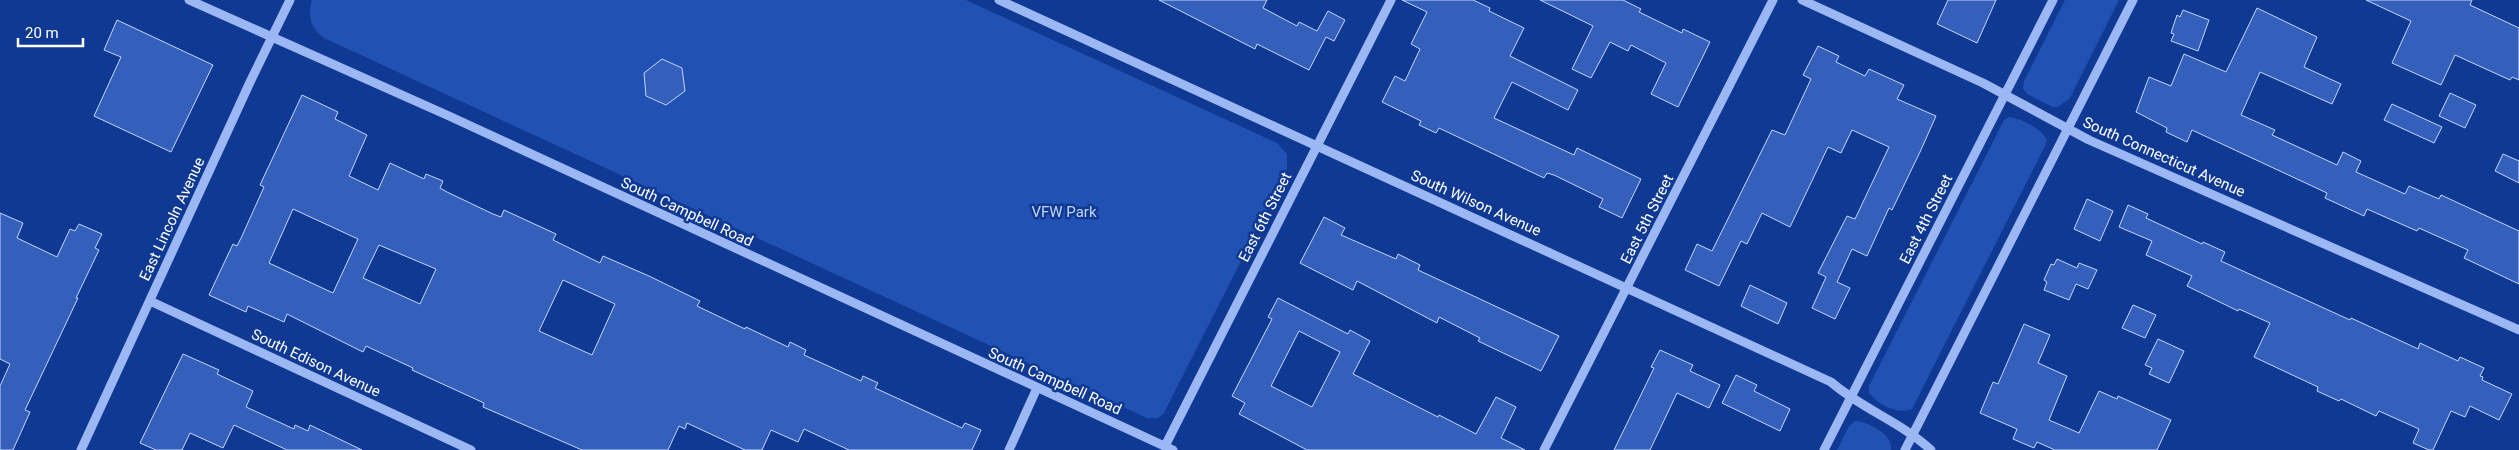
<svg xmlns="http://www.w3.org/2000/svg" width="2519" height="450" font-family="Roboto,sans-serif">
	<style>
		.green { fill: #2151b2 }
		.building { fill: #345fba; stroke: #c3d7fe; fill-rule: evenodd }
		.lines { fill: none; stroke-linecap: round; stroke-linejoin: round }
		.minor { stroke: #9bb8f4; stroke-width: 9 }
		.labels { text-anchor: middle; dominant-baseline: central; stroke-width: 5; stroke-linejoin: round; paint-order: stroke }
		.street-label { font-size: 15px; fill: #fff; stroke: #0f3993 }
		.park-label { font-size: 15px; fill: #c3d7fe; stroke: #0f3993 }
	</style>
	<rect width="100%" height="100%" fill="#0f3993"/>
	<!-- green -->
	<path class="green" d="M312,0H966L1277,143L1287,154V170L1164,413L1158,418H1147L324,38C311,29 307,15 312,0Z
		M2065,0H2119L2070,98L2058,107H2053L2027,94L2023,89L2024,81Z
		M2009,117C2020,118 2044,129 2047,141L2044,148L1912,409C1897,415 1878,405 1869,393V386L2004,120Z
		M1855,421C1869,422 1894,435 1891,450H1837L1849,426Z"/>
	<!-- building -->
	<path class="building" d="M1159,0H1267L1263,8L1297,26L1299,22L1317,31L1328,11L1345,20L1334,41L1326,37L1309,70L1257,44L1255,49Z
		M1402,0H1473L1490,8L1489,11L1524,28L1510,56L1578,90L1568,110L1512,82L1494,118L1574,155L1577,148L1641,179L1622,218L1599,207L1603,199L1554,175L1547,173L1544,178L1439,128L1436,133L1419,125L1421,121L1382,102L1395,76L1405,81L1420,49L1411,44L1427,12Z
		M1540,0H1623L1641,9L1639,12L1682,33L1683,29L1710,42L1678,107L1651,94L1666,63L1631,45L1628,51L1610,42L1591,78L1572,69L1593,26Z
		M1948,0H1996L1977,43L1937,24Z
		M2366,0H2472L2470,5L2519,28V80L2512,77L2510,80L2455,55L2441,85L2392,63L2411,21Z
		M2257,8L2317,37L2304,67L2341,84L2332,104L2260,72L2241,115L2275,130L2272,135L2337,165L2343,152L2361,161L2356,172L2405,194L2409,186L2439,199L2441,195L2519,231V284L2464,258L2468,250L2419,228L2417,231L2367,209L2364,216L2325,198L2327,193L2192,130L2187,142L2166,132L2167,128L2136,112L2149,77L2171,86L2184,54L2226,72Z
		M2183,10L2209,20L2198,51L2171,41L2174,34L2171,33L2177,15L2180,17Z
		M117,20L213,65L171,152L94,116L121,57L104,50Z
		M1818,46L1839,56L1836,62L1865,76L1869,69L1904,85L1897,99L1936,116L1920,152L1892,210L1889,208L1867,256L1852,249L1837,282L1850,288L1835,319L1812,308L1826,277L1818,273L1847,216L1855,219L1889,147L1852,130L1841,153L1828,147L1790,227L1762,213L1747,244L1741,241L1719,286L1685,270L1697,244L1712,251L1772,130L1785,135L1811,79L1803,75Z
		M662,59L682,68L685,91L666,105L646,96L644,73Z
		M2450,93L2476,105L2465,128L2439,116Z
		M302,95L338,112L335,119L367,135L349,176L378,190L390,163L424,179L426,174L443,181L440,188L447,192L493,214L501,217L504,210L556,234L553,240L600,263L603,256L649,276L700,301L697,306L745,329L746,327L788,347L790,342L806,350L804,355L861,381L863,376L878,383L875,388L962,428L965,423L981,430L972,450H849L804,429L798,442L771,430L762,450H745L687,423L685,429L679,426L668,450H582L483,407L484,403L412,370L413,368L366,346L363,352L287,314L284,322L248,306L246,312L209,295L233,244L237,246L242,236L264,187L260,185ZM293,209L358,239L333,293L269,263ZM379,245L436,269L420,304L363,278ZM563,280L615,304L592,355L539,331Z
		M2392,104L2442,127L2434,143L2384,120Z
		M2503,154L2519,161V183L2495,171Z
		M2087,199L2113,211L2100,241L2074,229Z
		M2128,205L2148,214L2146,218L2202,244L2203,242L2225,252L2221,261L2350,320L2351,318L2414,347L2418,349L2420,343L2458,361L2460,357L2484,368L2480,376L2483,377L2482,380L2512,394L2499,420L2470,406L2465,417L2451,411L2433,450H2429L2413,443L2419,429L2379,411L2376,416L2341,399L2339,401L2317,391L2318,387L2254,357L2270,323L2239,309L2238,311L2187,286L2192,276L2146,255L2152,241L2119,227Z
		M0,213L23,223L17,238L57,257L70,229L75,231L79,224L102,234L95,248L99,250L76,298H78L25,410L30,412L13,450H0V386L10,364L0,359Z
		M1324,217L1345,228L1341,235L1396,259L1398,254L1420,265L1418,270L1559,336L1541,371L1478,341L1480,338L1439,317L1437,323L1357,281L1353,290L1300,263Z
		M2057,259L2077,268L2079,263L2097,270L2088,289L2076,284L2069,300L2044,290L2047,282L2044,280L2051,264L2054,265Z
		M1750,285L1787,303L1778,324L1741,306Z
		M1278,298L1348,334L1350,330L1370,341L1353,374L1438,417L1439,415L1476,434L1496,397L1516,407L1501,438L1525,450H1307L1239,414L1245,403L1232,396L1272,319L1268,317ZM1299,331L1340,352L1312,407L1271,386Z
		M2133,305L2156,315L2145,338L2122,328Z
		M2024,324L2050,335L2038,363L2067,376L2049,420L2079,433L2099,391L2117,399L2118,396L2171,420L2157,450H2055L2037,442L2034,448L2013,439L2017,429L1980,413L1993,382L1998,384Z
		M2158,339L2184,351L2169,383L2149,374L2152,368L2145,365Z
		M1660,350L1693,365L1690,371L1720,385L1709,408L1677,393L1650,450H1614L1654,368L1651,367Z
		M183,354L219,370L217,374L253,391L246,407L294,429L295,425L308,431L310,425L362,450H287L234,425L223,448L190,433L182,450H156L140,443Z
		M1736,375L1757,385L1754,391L1790,409L1780,431L1722,403Z"/>
	<g class="lines">
		<!-- minor -->
		<path class="minor" d="M189,0L449,116L1173,450
			M999,0L1831,382C1862,409 1901,422 1931,450
			M1802,0L1983,83L2089,140L2519,330
			M150,301L471,450
			M1165,446L1391,0
			M81,450L251,80L290,0
			M1009,450L1037,388
			M1544,450L1773,0
			M1824,450L2053,0
			M1905,450L2133,0"/>
	</g>
	<g class="labels">
		<!-- street labels -->
		<g class="street-label">
			<text transform="translate(2164 157) rotate(24)">South Connecticut Avenue</text>
			<text transform="translate(1476 203) rotate(24)">South Wilson Avenue</text>
			<text transform="translate(687 212) rotate(25)">South Campbell Road</text>
			<text transform="translate(1265 217) rotate(-63)">East 6th Street</text>
			<text transform="translate(172 219) rotate(-65)">East Lincoln Avenue</text>
			<text transform="translate(1647 219) rotate(-63)">East 5th Street</text>
			<text transform="translate(1926 219) rotate(-63)">East 4th Street</text>
			<text transform="translate(316 363) rotate(25)">South Edison Avenue</text>
			<text transform="translate(1055 381) rotate(24)">South Campbell Road</text>
		</g>
		<!-- park labels -->
		<g class="park-label">
			<text x="1064" y="212">VFW Park</text>
		</g>
	</g>
	<!-- scale -->
	<path d="M18 38v8h65v-8" fill="none" stroke="#ffffff" stroke-width="2.5"/>
	<text x="25" y="38" font-size="15" fill="#ffffff" stroke="#0f3993" stroke-width="4" paint-order="stroke">20 m</text>
</svg>
